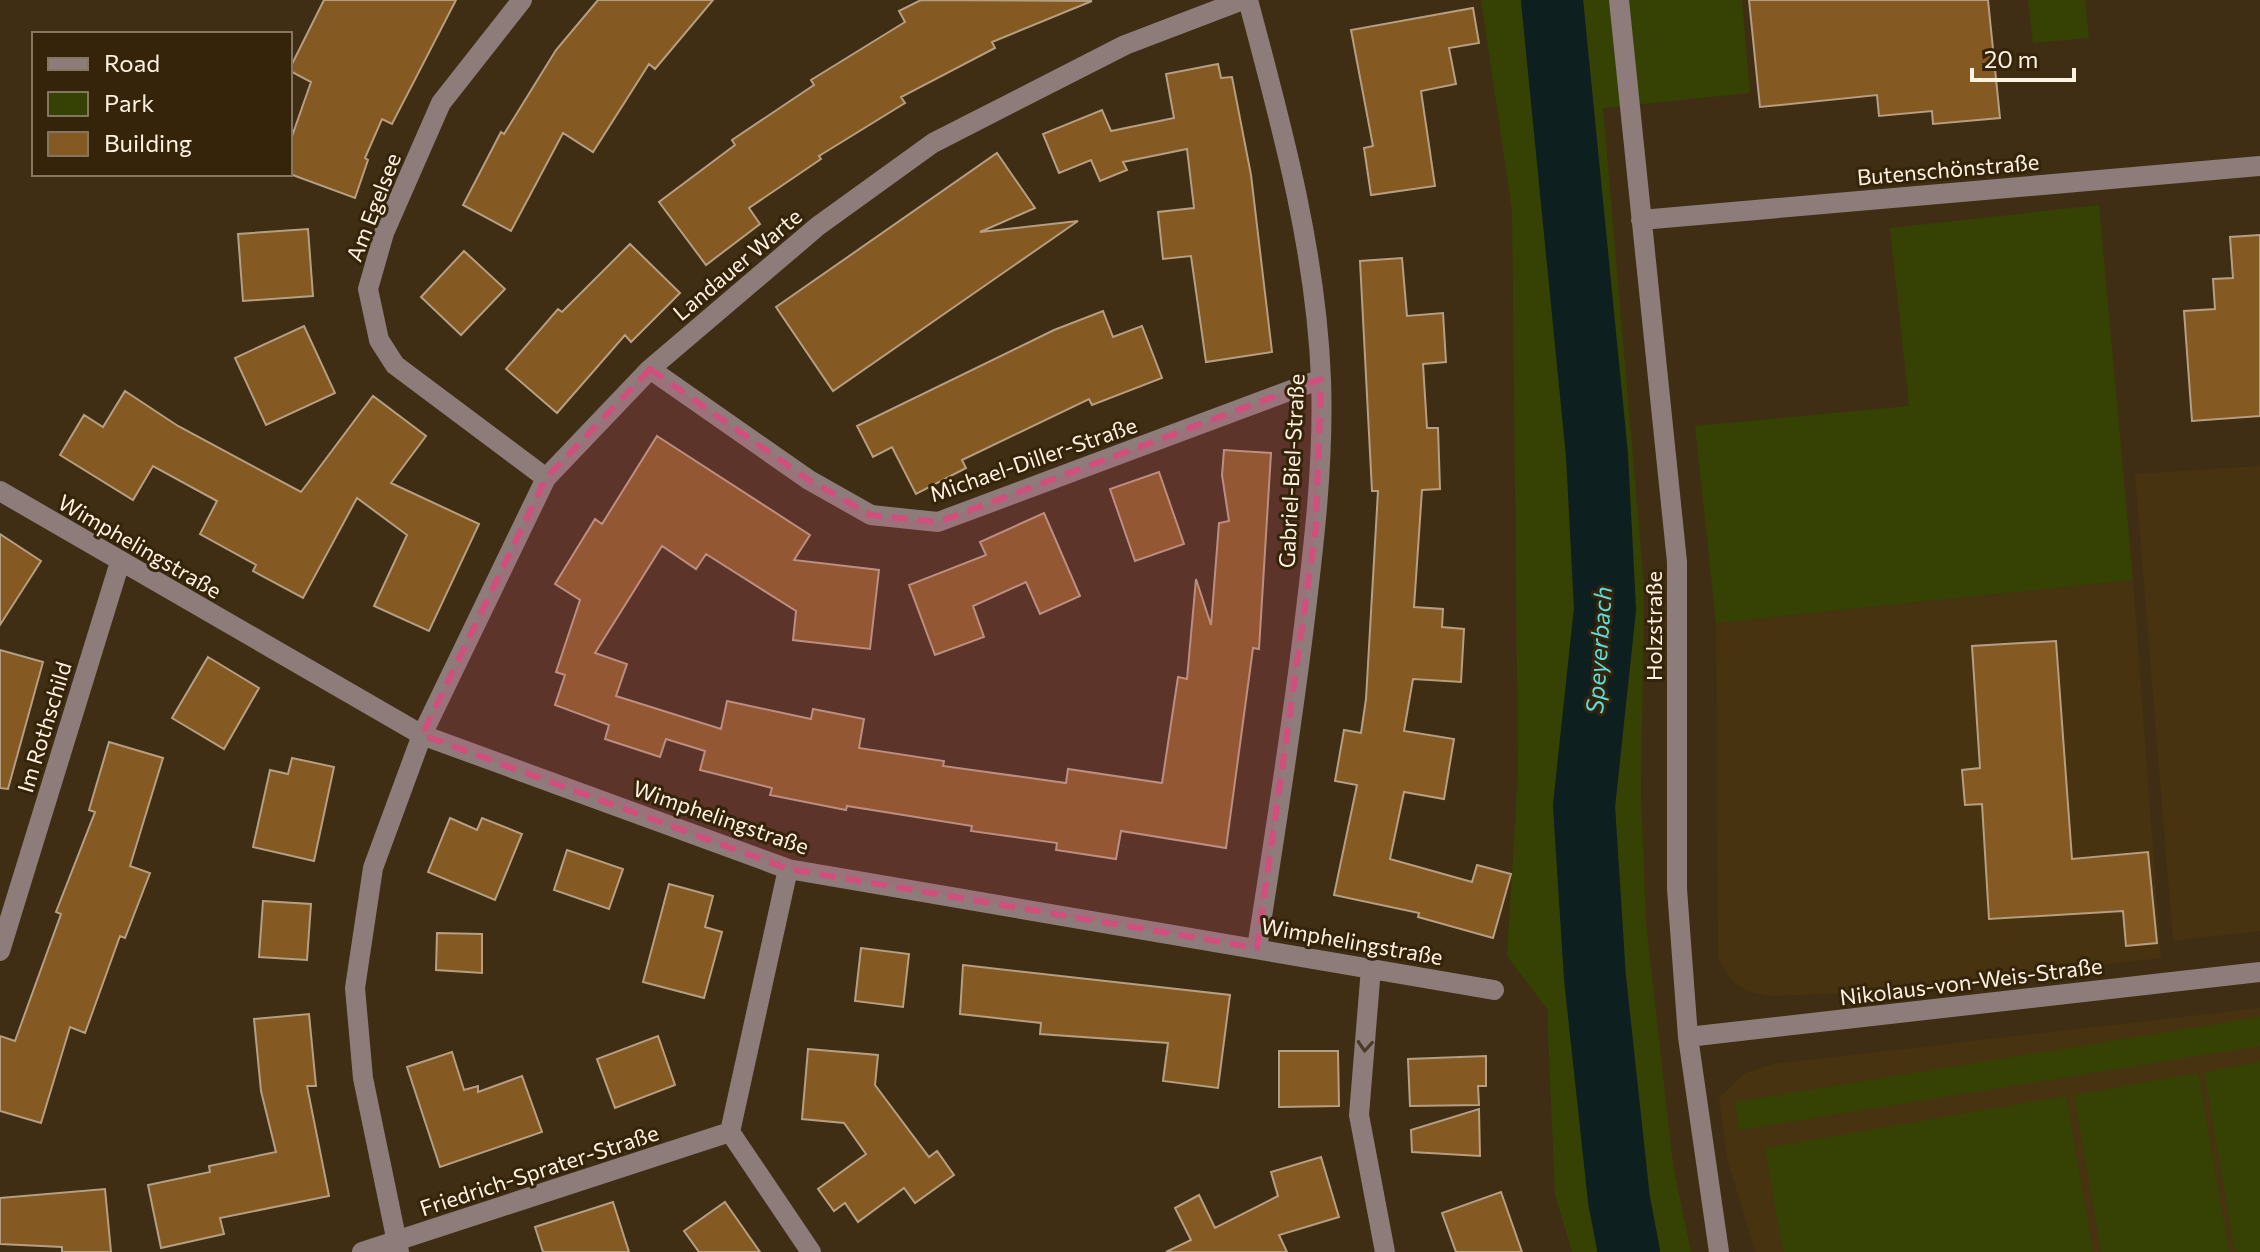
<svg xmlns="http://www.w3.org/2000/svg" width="2260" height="1252" font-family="Commissioner,sans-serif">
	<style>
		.built { fill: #483311 }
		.green { fill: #354204 }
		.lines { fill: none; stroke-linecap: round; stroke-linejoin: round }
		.river { stroke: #0e1f1f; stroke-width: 62 }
		.building { fill: #845922; stroke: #b69e83; stroke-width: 2 }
		.minor { stroke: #8d7c7a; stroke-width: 20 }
		.oneway { stroke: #4b3a26 }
		.marked { fill: #d14e7d; fill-opacity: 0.2; stroke: #d14e7d; stroke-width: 6; stroke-dasharray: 16 10; stroke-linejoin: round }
		.labels { text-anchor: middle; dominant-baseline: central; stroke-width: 6; stroke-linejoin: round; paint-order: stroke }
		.street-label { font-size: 22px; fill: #fef2e3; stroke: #35240a }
		.water-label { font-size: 24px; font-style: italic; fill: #5adee0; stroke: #35240a }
	</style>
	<rect width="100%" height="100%" fill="#3f2e14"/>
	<!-- built -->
	<path class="built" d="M2260,466V931L2173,941L2135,474Z
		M2133,580L2161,958L1875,992L1769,996L1747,991L1730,979L1718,958L1716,623Z
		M2260,1008V1252H1755L1727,1158L1719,1098L1745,1073L1774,1064Z"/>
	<!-- green -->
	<path class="green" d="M1481,0H1742L1750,93L1603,108L1644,586L1641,794L1646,923L1673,1165L1691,1252H1572L1555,1195L1547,1009L1507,956L1518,773L1512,210Z
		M2028,0H2085L2089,38L2033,43Z
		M2099,205L2133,580L1716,623L1695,426L1909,406L1890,228Z
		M2260,1017V1046L1739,1130L1735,1102Z
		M2260,1062V1252H2235L2204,1072Z
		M2198,1073L2229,1252H2101L2074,1095Z
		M2066,1096L2093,1252H1783L1765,1148Z"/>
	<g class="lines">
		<!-- river -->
		<path class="river" d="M1552,0L1597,455L1605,609L1584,806L1595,978L1619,1200L1629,1252"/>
	</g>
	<!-- building -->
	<path class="building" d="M324,0H456L392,124L382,119L365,158L368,160L355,198L290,174V142L311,82L290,71V68Z
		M598,0H713L655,69L649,64L593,152L563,133L511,231L463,205L501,132L504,134L556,50Z
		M921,0L1092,1L992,42L995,48L901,97L905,103L819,156L821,159L749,208L760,224L706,265L659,202L735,145L732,140L814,85L811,80L905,22L899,11Z
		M1749,0H1988L2000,118L1933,124L1932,111L1879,116L1877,95L1760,107Z
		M1473,8L1479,43L1449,48L1456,84L1421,91L1435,186L1371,195L1364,148L1373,146L1351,30Z
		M1218,64L1221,78L1232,77L1251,175L1272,352L1206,362L1191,256L1163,259L1158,212L1194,208L1187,149L1123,162L1127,170L1100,181L1091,160L1059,173L1043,134L1102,110L1111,131L1174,118L1166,74Z
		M997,153L1035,208L980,232L1078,221L833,391L776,307Z
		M308,229L313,296L243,301L238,234Z
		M2260,235V416L2192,421L2184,311L2215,309L2213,279L2233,278L2230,237Z
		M630,244L680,293L631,342L625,335L557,413L506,369L558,309L562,312Z
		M464,251L505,289L461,335L421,297Z
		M1402,258L1407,316L1443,313L1446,362L1423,364L1427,428H1438L1440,489L1422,490L1414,607L1443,609L1442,627L1464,629L1461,682L1413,679L1404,731L1454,739L1444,799L1404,792L1390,859L1472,882L1477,865L1511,874L1493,938L1418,917L1419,913L1334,895L1357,785L1335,781L1344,730L1361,733L1366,699L1378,491H1372L1360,261Z
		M1103,311L1113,337L1142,326L1162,378L1092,405L1089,399L962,460L966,468L916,494L892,447L873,457L857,426L1054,330Z
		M304,326L335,393L266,425L235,358Z
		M125,391L178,426L301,492L373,396L426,436L391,483L479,524L429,631L374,606L407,535L357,498L303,598L253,571L256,565L200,534L217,501L153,466L133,500L60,455L84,415L103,427Z
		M657,436L810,535L794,560L879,570L870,649L793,640L796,611L706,554L696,569L662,546L595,653L627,664L616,696L721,729L727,701L811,719L813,709L864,719L859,748L944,761L943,766L1066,783L1068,769L1162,783L1178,677L1187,679L1196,579L1211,625L1219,523L1229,521L1222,475L1224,450L1271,453L1259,649L1253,648L1226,848L1121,831L1116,859L1056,850L1057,843L971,831L972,826L847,806L846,810L770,795L772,788L700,770L705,751L666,739L660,757L605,739L609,725L555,705L565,675L556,672L580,600L555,584L595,519L602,524Z
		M1159,472L1184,544L1135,561L1110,489Z
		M1044,513L1080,596L1040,614L1026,582L973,606L984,637L935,655L909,585L986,555L980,542Z
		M0,534L41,561L0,625Z
		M2056,641L2072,859L2148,852L2157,943L2126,946L2123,911L1989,919L1982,804L1965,805L1962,770L1980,768L1972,646Z
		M0,650L43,662L8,789L0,788Z
		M208,657L259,688L224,749L172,718Z
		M109,742L163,758L130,866L150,873L125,938L120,936L85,1033L70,1027L41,1123L0,1111V1036L15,1041L61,914L56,912L95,812L89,810Z
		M292,758L334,767L314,861L253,847L270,770L288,774Z
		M450,818L477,830L482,818L522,834L495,900L428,872Z
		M567,850L623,869L609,909L554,890Z
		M669,884L713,896L705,927L722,932L704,998L643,982Z
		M263,901L311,904L307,960L259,957Z
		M437,933L482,934V973L436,970Z
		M861,948L909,954L903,1007L855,1001Z
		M963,965L1230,995L1218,1088L1163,1081L1168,1043L1040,1034L1041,1023L960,1014Z
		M309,1014L316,1086H307L329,1196L220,1218L224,1234L161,1248L148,1185L210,1172L209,1166L276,1152L261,1091L254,1019Z
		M658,1036L675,1085L615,1108L597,1059Z
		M808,1049L878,1055L875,1085L929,1157L937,1151L954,1175L915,1203L904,1188L858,1222L845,1203L834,1211L818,1189L866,1154L844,1123L802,1119Z
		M1279,1051H1338L1339,1106L1279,1107Z
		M452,1052L464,1090L478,1086V1092L522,1076L542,1132L440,1167L407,1067Z
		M1486,1056V1086H1478L1479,1105L1410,1106L1408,1059Z
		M1479,1109L1480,1156L1412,1152L1411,1130Z
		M1321,1157L1339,1217L1279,1235L1287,1252H1166L1191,1240L1175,1208L1199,1195L1215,1228L1278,1196L1271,1172Z
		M105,1189L111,1252H62V1247L0,1244V1198Z
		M1501,1192L1522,1252H1456L1442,1213Z
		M613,1202L629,1252H543L535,1227Z
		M725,1202L760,1252H699L684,1231Z"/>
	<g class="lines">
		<!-- minor -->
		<path class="minor" d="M522,0L441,103L384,233L368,289L379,340L395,365L546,478
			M1248,0C1281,124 1316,249 1321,379C1324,461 1314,544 1304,626C1291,733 1274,841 1257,948
			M1619,0L1677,562V889L1688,1037L1719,1252
			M1641,220L2260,166
			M650,369L809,480L871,515L938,522L1321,379
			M0,491L422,735L788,869L1494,990
			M788,869L730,1132L811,1252
			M0,951L120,562
			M1371,968L1359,1115L1385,1252
			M1688,1037L2260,972
			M362,1252L730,1132
			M399,1252L363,1078L355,988L373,868L422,735L546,478L650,369L818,226L933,143L1125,45L1243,0"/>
	</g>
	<!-- one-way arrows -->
	<defs><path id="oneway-chevron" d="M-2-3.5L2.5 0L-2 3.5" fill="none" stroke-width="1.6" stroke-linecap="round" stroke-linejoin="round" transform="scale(2)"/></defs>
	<use class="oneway" href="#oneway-chevron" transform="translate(1365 1046) rotate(94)"/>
	<!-- marked area -->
	<path class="marked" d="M650,369L809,480L871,515L938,522L1321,379L1316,528L1257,948L788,869L422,735L546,478Z"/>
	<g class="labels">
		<!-- street labels -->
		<g class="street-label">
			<text transform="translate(1948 169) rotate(-5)">Butenschönstraße</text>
			<text transform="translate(373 207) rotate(-69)">Am Egelsee</text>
			<text transform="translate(737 264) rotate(-40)">Landauer Warte</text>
			<text transform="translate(1033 459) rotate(-19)">Michael-Diller-Straße</text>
			<text transform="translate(1291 471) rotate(-87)">Gabriel-Biel-Straße</text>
			<text transform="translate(140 546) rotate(30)">Wimphelingstraße</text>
			<text transform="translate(1653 626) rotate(-90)">Holzstraße</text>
			<text transform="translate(44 727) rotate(-73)">Im Rothschild</text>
			<text transform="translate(721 817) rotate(19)">Wimphelingstraße</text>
			<text transform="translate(1352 941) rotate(10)">Wimphelingstraße</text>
			<text transform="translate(1971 981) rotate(-7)">Nikolaus-von-Weis-Straße</text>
			<text transform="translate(539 1170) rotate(-18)">Friedrich-Sprater-Straße</text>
		</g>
		<!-- water labels -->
		<g class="water-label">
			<text transform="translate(1598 650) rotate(-86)">Speyerbach</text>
		</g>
	</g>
	<!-- legend -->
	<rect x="32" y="32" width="260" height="144" fill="#35240a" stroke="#857661" stroke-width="2"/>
	<rect x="48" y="58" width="40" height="12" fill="#8d7c7a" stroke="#857661" stroke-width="2"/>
	<text x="104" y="72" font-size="24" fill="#fef2e3">Road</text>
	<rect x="48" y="92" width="40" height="24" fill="#354204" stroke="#857661" stroke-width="2"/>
	<text x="104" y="112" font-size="24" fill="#fef2e3">Park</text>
	<rect x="48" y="132" width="40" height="24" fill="#845922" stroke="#857661" stroke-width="2"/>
	<text x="104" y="152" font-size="24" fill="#fef2e3">Building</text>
	<!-- scale -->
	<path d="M1972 68v12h102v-12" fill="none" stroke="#fef2e3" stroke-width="4"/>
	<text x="1984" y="68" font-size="24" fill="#fef2e3" stroke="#35240a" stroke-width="6" paint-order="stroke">20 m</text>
</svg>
